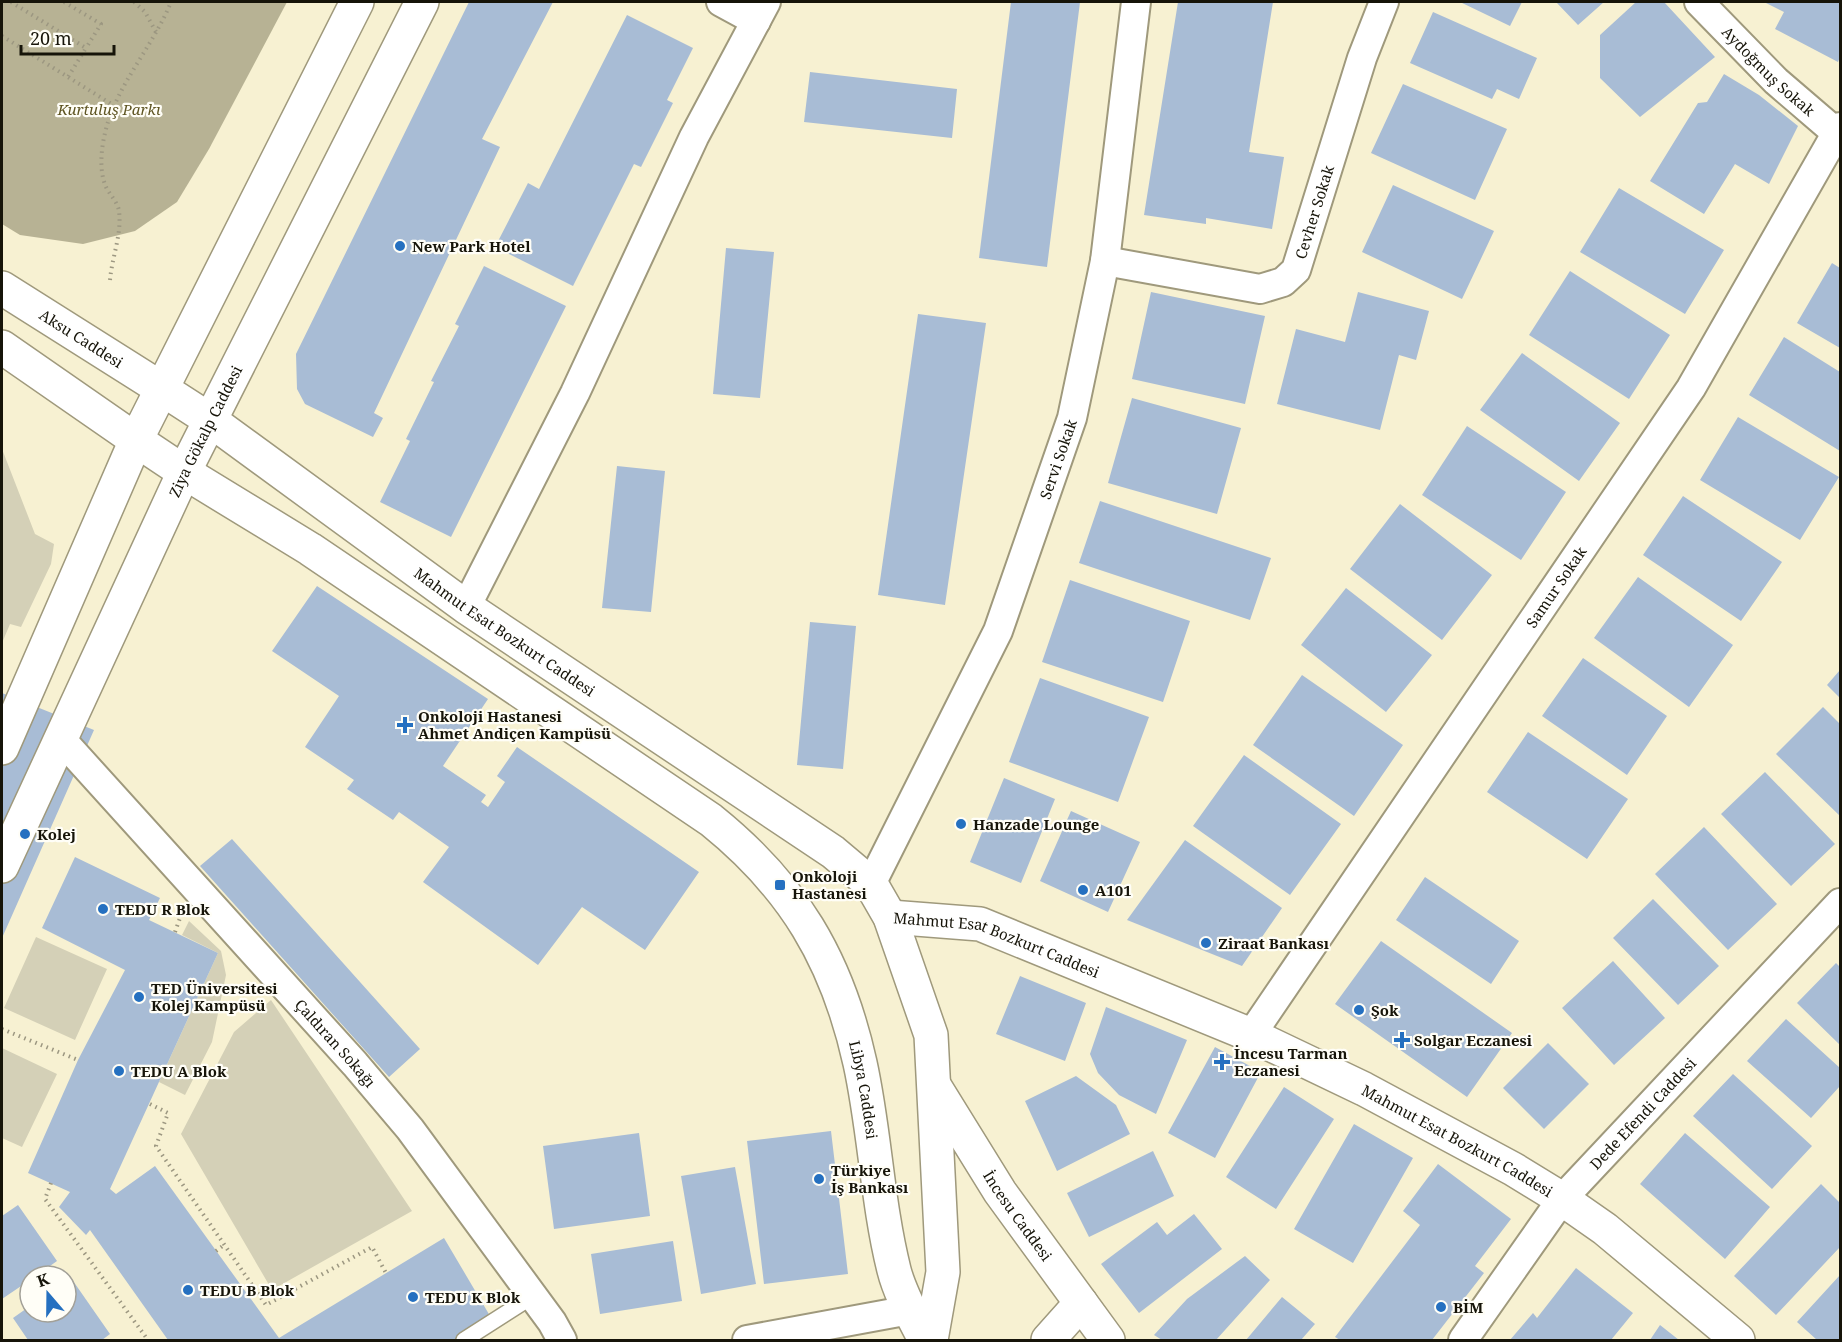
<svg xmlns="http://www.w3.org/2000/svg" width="1842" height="1342" font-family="'Noto Serif',serif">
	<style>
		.green { fill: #d4d0b7 }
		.forest { fill: #b7b294 }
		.building { fill: #a8bcd5 }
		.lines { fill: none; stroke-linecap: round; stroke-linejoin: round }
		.service-casing { stroke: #9f997c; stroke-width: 18 }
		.minor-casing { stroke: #9f997c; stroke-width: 32 }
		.tertiary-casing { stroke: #9f997c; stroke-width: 36 }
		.secondary-casing { stroke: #9f997c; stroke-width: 36 }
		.primary-casing { stroke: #9f997c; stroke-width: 36 }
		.path { stroke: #9c9781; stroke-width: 4; stroke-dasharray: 1.5 4.5; stroke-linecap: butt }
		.service { stroke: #fff; stroke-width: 15 }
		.minor { stroke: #fff; stroke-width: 28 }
		.tertiary { stroke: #fff; stroke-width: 33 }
		.secondary { stroke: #fff; stroke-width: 33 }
		.primary { stroke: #fff; stroke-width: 33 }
		.poi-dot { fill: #2570c0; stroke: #fffef7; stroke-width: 2 }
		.labels { text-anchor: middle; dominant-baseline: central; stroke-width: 4.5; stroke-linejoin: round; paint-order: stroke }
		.street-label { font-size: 15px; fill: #161409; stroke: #fffef7 }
		.park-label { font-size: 15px; font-style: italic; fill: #5f5523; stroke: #fffef7 }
		.poi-label { font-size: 15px; font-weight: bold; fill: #161409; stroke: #fffef7; text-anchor: start }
	</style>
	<rect width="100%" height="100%" fill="#f7f1d2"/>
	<!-- green -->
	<path class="green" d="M2,449L35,534L54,544L51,564L21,627L10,624L2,643Z
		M189,921L221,951L226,975L212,1042L185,1095L159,1082L218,953L182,935Z
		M36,937L107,969L75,1040L4,1008Z
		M271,1000L412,1211L272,1290L181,1134L234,1032Z
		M2,1048L57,1074L22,1147L2,1138Z"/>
	<!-- forest -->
	<path class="forest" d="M2,2H287L209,149L177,202L135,231L83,244L20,235L2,224Z"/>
	<!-- building -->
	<path class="building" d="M469,2H553L482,139L500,147L374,413L383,418L373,437L305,404L297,389L296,354Z
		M1011,2H1080L1047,267L979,258Z
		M1178,2H1273L1249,152L1284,157L1272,229L1206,218V224L1144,215Z
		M1460,2H1522L1510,26Z
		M1556,2H1604L1578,25Z
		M1636,2H1664L1715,57L1640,117L1600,78V35Z
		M1764,2H1840V57L1838,62L1775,29L1784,12Z
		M1433,12L1537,58L1519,99L1497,89L1492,99L1410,63Z
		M627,15L693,48L667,100L673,103L641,167L634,164L573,286L495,247L528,183L539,189Z
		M810,72L957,89L952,138L804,122Z
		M1724,74L1759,95L1798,126L1769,184L1735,164L1704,214L1650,181L1698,103L1707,102Z
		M1403,84L1507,129L1475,200L1371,153Z
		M1393,185L1494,231L1462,299L1362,252Z
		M1619,188L1724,250L1685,314L1580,252Z
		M726,248L774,252L760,398L713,394Z
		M1832,263L1840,268V348L1797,323Z
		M484,266L566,306L451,537L380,502L410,441L406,439L434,382L431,381L459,326L455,324Z
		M1570,271L1670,335L1629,399L1529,335Z
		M1151,292L1265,316L1245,404L1132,379Z
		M1358,292L1429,311L1416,360L1399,355L1380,430L1277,404L1296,329L1345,342Z
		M918,314L986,323L945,605L878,595Z
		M1784,337L1840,372V451L1749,395Z
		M1522,353L1620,423L1579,481L1480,410Z
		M1132,398L1241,428L1217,514L1108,483Z
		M1738,417L1839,477L1800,540L1700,480Z
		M1467,426L1566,492L1521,560L1422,495Z
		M617,466L665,471L651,612L602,608Z
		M1683,496L1782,562L1741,621L1643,555Z
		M1100,501L1271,558L1250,620L1079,563Z
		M1400,504L1492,575L1442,640L1350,569Z
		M1638,577L1733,645L1689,707L1594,638Z
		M1070,580L1190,621L1163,702L1042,662Z
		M317,586L488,699L443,766L486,795L481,802L488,807L505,782L497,776L517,747L699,872L645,950L582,907L538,965L423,882L449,847L399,812L393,820L347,789L354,780L305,747L339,696L272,651Z
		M1346,588L1432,655L1386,712L1301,645Z
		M810,622L856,626L843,769L797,765Z
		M1583,658L1667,716L1627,775L1542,716Z
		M1840,670V698L1827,685Z
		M1302,675L1403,745L1354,816L1253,745Z
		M1040,678L1149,717L1118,802L1009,762Z
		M2,693L94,730L2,938Z
		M1823,707L1840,724V816L1776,754Z
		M1528,732L1628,799L1587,859L1487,792Z
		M1244,755L1341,824L1290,895L1193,826Z
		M1765,772L1835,844L1791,886L1721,814Z
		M1004,778L1055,799L1021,883L970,862Z
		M1071,811L1140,842L1108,912L1040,881Z
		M1704,827L1777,904L1728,950L1655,874Z
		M232,839L420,1049L389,1077L200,866Z
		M1185,840L1282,908L1242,966L1127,920Z
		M75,857L160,898L149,920L218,953L110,1189L116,1194L155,1166L279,1338L444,1238L493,1321L462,1340H168L90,1230L86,1235L59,1207L70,1192L28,1173L78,1060L125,970L42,928Z
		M1425,877L1519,941L1491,984L1396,920Z
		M1653,899L1719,966L1678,1005L1613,938Z
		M1381,941L1512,1033L1467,1097L1335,1004Z
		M1613,961L1665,1018L1614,1065L1562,1008Z
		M1836,963L1840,967V1045L1797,1003Z
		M1020,976L1086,1003L1065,1061L996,1034Z
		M1106,1007L1187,1040L1156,1114L1119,1095L1098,1073L1090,1054Z
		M1786,1019L1840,1068V1086L1811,1118L1747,1061Z
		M1548,1043L1589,1084L1544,1129L1503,1088Z
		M1215,1047L1261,1072L1215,1158L1168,1133Z
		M1733,1074L1812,1146L1772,1189L1693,1116Z
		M1076,1076L1116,1105L1130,1134L1057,1171L1025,1101Z
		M1284,1087L1334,1119L1276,1209L1226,1177Z
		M1354,1124L1413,1158L1353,1263L1294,1229Z
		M831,1131L848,1274L764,1284L747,1141Z
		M639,1133L650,1216L554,1229L543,1146Z
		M1685,1133L1770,1207L1725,1259L1640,1184Z
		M1153,1151L1174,1196L1089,1237L1067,1193Z
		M1438,1164L1511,1219L1475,1266L1484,1273L1432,1340H1340L1335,1337L1420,1225L1403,1211Z
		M735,1167L756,1284L701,1294L681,1176Z
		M1821,1184L1840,1203V1247L1776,1315L1734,1276Z
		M18,1205L57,1261L36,1276H30V1280L2,1299V1216Z
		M1194,1214L1222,1249L1139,1313L1101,1264L1157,1222L1167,1235Z
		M673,1241L682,1301L600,1314L591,1254Z
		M1245,1256L1270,1280L1216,1340H1162L1154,1335L1187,1299Z
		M1576,1268L1633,1313L1611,1340H1510L1533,1313L1537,1318Z
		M1840,1275V1340H1817L1797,1322Z
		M71,1278L110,1334L102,1340H28L13,1318L30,1306V1312H66V1281Z
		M1282,1297L1315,1324L1301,1340H1246Z
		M1660,1325L1679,1340H1650Z"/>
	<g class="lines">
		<defs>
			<path id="service" d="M464,1340L533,1296"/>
			<g id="minor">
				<path d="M721,2L756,21"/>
				<path id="s1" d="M1699,2L1776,81L1840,136"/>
				<path id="s2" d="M1105,261L1260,289L1283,282L1296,270L1362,58L1384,2"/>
				<path d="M466,607L575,393L694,137L766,2"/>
				<path id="s3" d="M60,738L355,1064L410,1129L552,1322L562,1340"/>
				<path id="s4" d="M871,884L998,631L1072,418L1105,261L1136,2"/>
				<path id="s5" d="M1251,1035L1691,388L1840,127"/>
				<path d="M747,1340L910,1310"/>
				<path id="s6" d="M1463,1340L1562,1199L1840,903"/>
			</g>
			<g id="tertiary">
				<path id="s7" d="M890,917L980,924L1251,1035L1364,1089L1513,1169L1562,1199L1605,1229L1738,1340"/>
			</g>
			<g id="secondary">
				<path id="s8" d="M2,288L162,389"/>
				<path d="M2,347L136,440"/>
				<path id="s9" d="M210,420L466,607L833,852L871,884L890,917L931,1035L943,1272L931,1340"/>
				<path id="s10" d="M184,472L310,549L711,820C793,886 837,959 860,1063C875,1131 877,1202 894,1270C900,1294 914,1318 925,1340"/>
				<path id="s11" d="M935,1087L1000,1192L1108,1340"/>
				<path d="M1048,1340L1081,1303"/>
			</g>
			<g id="primary">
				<path d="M162,389L210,420"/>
				<path d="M136,440L184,472"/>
				<path d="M2,748L136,440L357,2"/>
				<path id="s12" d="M2,866L184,472L422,2"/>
			</g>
		</defs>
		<!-- service casing -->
		<use href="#service" class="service-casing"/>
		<!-- minor casing -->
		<use href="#minor" class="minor-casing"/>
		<!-- tertiary casing -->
		<use href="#tertiary" class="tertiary-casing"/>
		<!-- secondary casing -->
		<use href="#secondary" class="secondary-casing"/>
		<!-- primary casing -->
		<use href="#primary" class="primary-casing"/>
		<!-- path -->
		<path class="path" d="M11,2L86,48L68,77
			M64,2L101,24L86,48
			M134,2L145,12L156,32
			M2,36L113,105
			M110,280C112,257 122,234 119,211C118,203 110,195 106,187C99,171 101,150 105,133C116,85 153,47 171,2
			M175,932L180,918
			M2,1029L78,1060
			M150,1104L168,1113L156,1146L266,1305L372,1247L386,1273
			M51,1183L45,1199L148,1340
			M216,1251L224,1245"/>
		<!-- service -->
		<use href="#service" class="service"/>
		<!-- minor -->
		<use href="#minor" class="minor"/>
		<!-- tertiary -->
		<use href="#tertiary" class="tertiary"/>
		<!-- secondary -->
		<use href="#secondary" class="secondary"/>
		<!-- primary -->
		<use href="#primary" class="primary"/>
	</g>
	<!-- markers -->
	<g class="poi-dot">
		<circle cx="400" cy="246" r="6"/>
		<path d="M402 716h6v6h6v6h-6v6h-6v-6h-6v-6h6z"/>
		<circle cx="961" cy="824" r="6"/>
		<circle cx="25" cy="834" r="6"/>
		<rect x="774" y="879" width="12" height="12" rx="3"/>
		<circle cx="1083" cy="890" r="6"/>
		<circle cx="103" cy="909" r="6"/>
		<circle cx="1206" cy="943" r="6"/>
		<circle cx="139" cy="997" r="6"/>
		<circle cx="1359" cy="1010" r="6"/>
		<path d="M1399 1031h6v6h6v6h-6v6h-6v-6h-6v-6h6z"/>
		<path d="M1219 1053h6v6h6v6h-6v6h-6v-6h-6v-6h6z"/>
		<circle cx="119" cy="1071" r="6"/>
		<circle cx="819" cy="1179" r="6"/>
		<circle cx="188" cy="1290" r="6"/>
		<circle cx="413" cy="1297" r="6"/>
		<circle cx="1441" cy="1307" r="6"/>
	</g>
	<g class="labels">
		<!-- street labels -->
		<g class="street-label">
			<text stroke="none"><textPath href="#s1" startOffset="98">Aydoğmuş Sokak</textPath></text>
			<text stroke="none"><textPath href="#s2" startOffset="260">Cevher Sokak</textPath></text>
			<text stroke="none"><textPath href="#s8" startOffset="94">Aksu Caddesi</textPath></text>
			<text stroke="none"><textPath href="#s12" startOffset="480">Ziya Gökalp Caddesi</textPath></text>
			<text stroke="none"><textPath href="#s4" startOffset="465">Servi Sokak</textPath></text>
			<text stroke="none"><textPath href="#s5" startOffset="542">Samur Sokak</textPath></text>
			<text stroke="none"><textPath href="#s9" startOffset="363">Mahmut Esat Bozkurt Caddesi</textPath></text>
			<text stroke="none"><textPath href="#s7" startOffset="111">Mahmut Esat Bozkurt Caddesi</textPath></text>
			<text stroke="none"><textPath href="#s3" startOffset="411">Çaldıran Sokağı</textPath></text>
			<text stroke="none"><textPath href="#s10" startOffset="950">Libya Caddesi</textPath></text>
			<text stroke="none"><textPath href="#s6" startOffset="290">Dede Efendi Caddesi</textPath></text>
			<text stroke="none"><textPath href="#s7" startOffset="615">Mahmut Esat Bozkurt Caddesi</textPath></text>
			<text stroke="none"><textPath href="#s11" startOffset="153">İncesu Caddesi</textPath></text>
		</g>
		<!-- park labels -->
		<g class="park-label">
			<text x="109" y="109">Kurtuluş Parkı</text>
		</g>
		<!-- poi labels -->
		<g class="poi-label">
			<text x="412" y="246">New Park Hotel</text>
			<text x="418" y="716">Onkoloji Hastanesi<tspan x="418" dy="17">Ahmet Andiçen Kampüsü</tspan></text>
			<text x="973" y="824">Hanzade Lounge</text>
			<text x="37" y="834">Kolej</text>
			<text x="792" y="876">Onkoloji<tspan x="792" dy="17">Hastanesi</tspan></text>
			<text x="1095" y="890">A101</text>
			<text x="115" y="909">TEDU R Blok</text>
			<text x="1218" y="943">Ziraat Bankası</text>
			<text x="151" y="988">TED Üniversitesi<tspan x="151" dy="17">Kolej Kampüsü</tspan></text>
			<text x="1371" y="1010">Şok</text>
			<text x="1414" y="1040">Solgar Eczanesi</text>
			<text x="1234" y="1053">İncesu Tarman<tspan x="1234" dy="17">Eczanesi</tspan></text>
			<text x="131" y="1071">TEDU A Blok</text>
			<text x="831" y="1170">Türkiye<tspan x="831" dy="17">İş Bankası</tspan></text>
			<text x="200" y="1290">TEDU B Blok</text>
			<text x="425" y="1297">TEDU K Blok</text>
			<text x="1453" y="1307">BİM</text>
		</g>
	</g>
	<!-- border -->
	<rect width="1842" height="1342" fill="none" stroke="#161409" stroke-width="6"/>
	<!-- north arrow -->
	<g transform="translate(48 1294) rotate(340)"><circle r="28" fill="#fffef7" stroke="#a2a098" stroke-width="1.5"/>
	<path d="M0-4.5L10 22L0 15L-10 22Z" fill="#2570c0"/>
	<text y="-9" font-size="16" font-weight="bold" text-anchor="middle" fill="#161409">K</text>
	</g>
	<!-- scale -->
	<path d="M21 45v9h93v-9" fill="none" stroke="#161409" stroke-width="3"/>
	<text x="30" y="45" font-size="18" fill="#161409" stroke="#fffef7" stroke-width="4.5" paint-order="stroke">20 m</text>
</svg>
